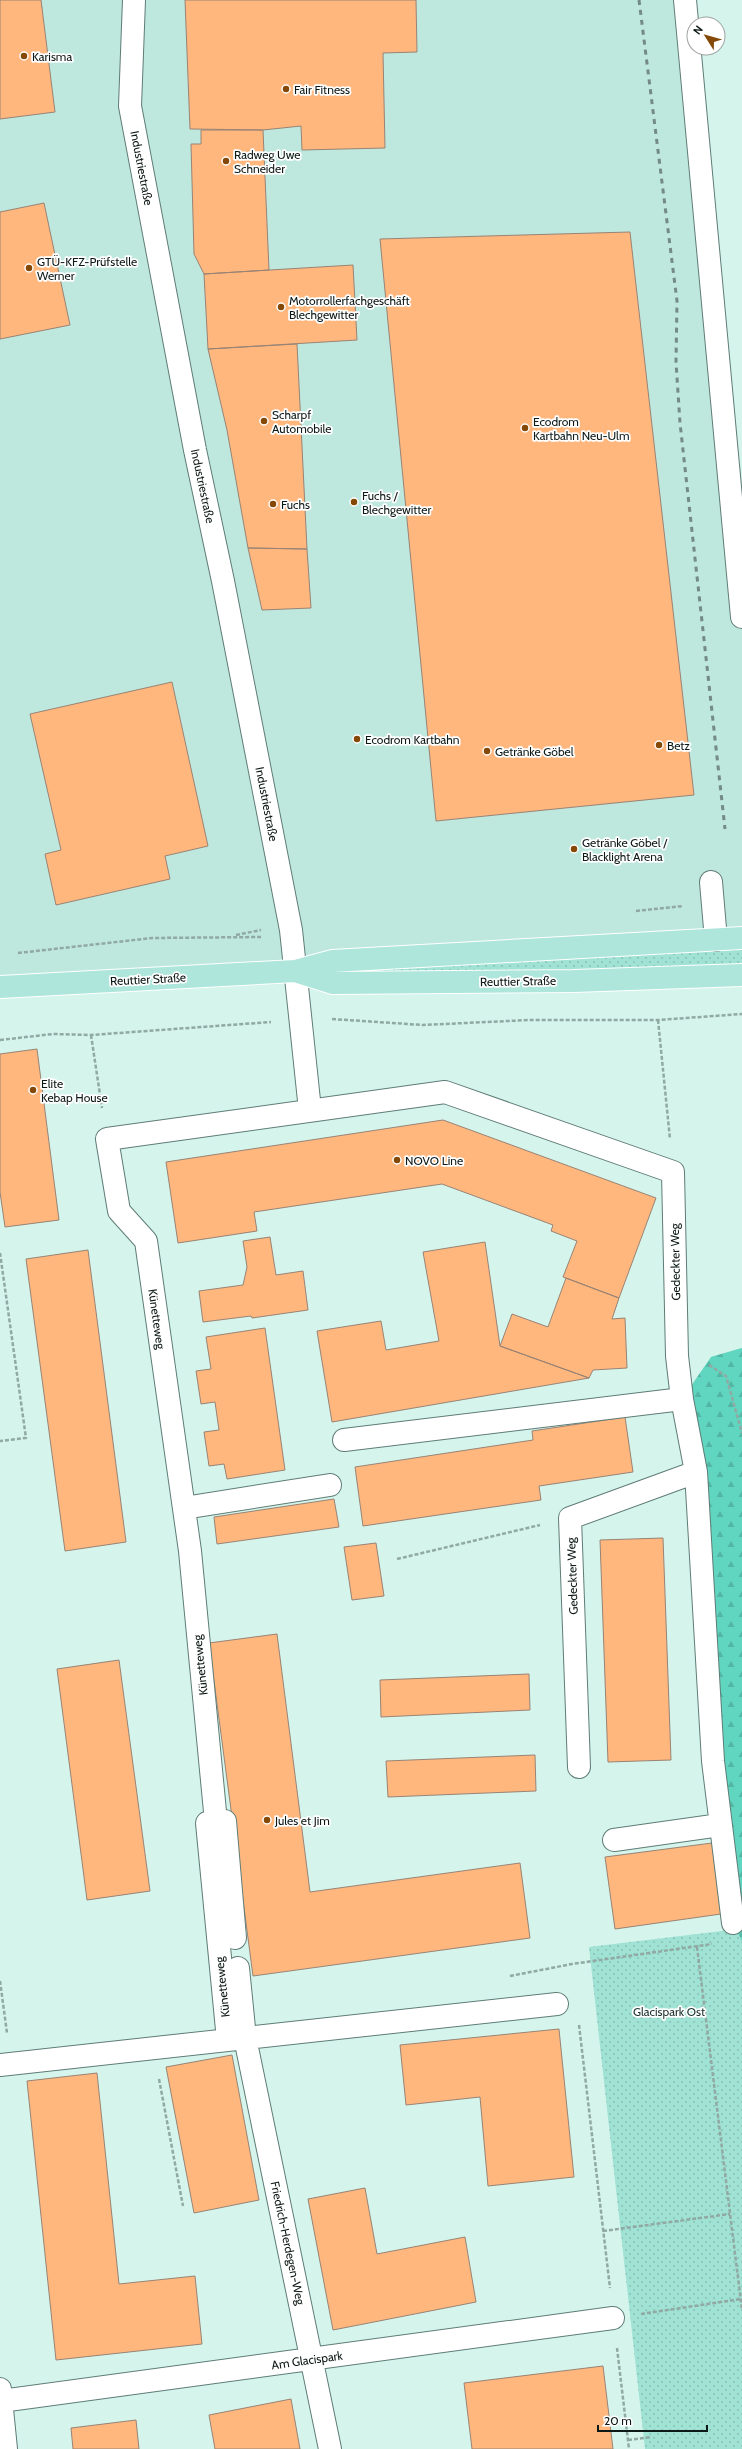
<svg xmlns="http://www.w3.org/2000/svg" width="742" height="2449" font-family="Cabin,sans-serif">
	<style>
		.built { fill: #bee7de }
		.grass { fill: url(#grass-dots) }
		.forest { fill: url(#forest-firs) }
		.building { fill: #ffb77e; stroke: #998374 }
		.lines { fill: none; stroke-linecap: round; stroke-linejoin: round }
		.minor-casing { stroke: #5f7c76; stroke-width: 24 }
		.major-casing { stroke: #fff; stroke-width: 24 }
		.path { stroke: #90a9a3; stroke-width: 2.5; stroke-dasharray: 4 2; stroke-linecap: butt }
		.minor { stroke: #fff; stroke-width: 22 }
		.major { stroke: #aee6db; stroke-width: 22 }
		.rail { stroke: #748a84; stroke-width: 3; stroke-dasharray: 5 5; stroke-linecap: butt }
		.poi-dot { fill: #854805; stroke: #fff; stroke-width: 1.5 }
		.labels { text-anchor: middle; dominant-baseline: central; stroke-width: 3.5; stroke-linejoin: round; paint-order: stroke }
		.poi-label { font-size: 12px; fill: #0d1916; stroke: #fff; text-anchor: start }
		.street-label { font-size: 12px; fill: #0d1916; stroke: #fff }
		.park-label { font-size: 12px; fill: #1a2f2a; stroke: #fff }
	</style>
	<defs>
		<pattern id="grass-dots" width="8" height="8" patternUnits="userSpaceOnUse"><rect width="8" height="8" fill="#a0e2d4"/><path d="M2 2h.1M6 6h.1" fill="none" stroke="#89c1b5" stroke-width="1.8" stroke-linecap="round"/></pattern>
		<pattern id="forest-firs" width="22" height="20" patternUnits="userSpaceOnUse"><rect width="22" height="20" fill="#60d5c0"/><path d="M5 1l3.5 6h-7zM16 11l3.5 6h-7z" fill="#52b6a4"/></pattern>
	</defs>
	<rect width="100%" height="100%" fill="#d4f4ec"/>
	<!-- built -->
	<path class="built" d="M0,0H685L742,617V941L0,987Z"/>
	<!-- grass -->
	<path class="grass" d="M742,941V972L338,980L337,964Z
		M742,1348V2449H645L589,1947L722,1931L733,1923L711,1357Z"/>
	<!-- forest -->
	<path class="forest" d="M742,1348V1941L733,1923L682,1399L711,1357Z"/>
	<!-- building -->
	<path class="building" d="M0,0H41L55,112L0,119Z
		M185,0H416L417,52L383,53L385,148L302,150L301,126L263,130L190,129Z
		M201,130H263L269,270L204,274L194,254L191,144H201Z
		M44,203L70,325L0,339V212Z
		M630,232L694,795L436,821L380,239Z
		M353,265L357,340L208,349L204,274Z
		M297,344L307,549L248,548L227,430L208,349Z
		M248,548L307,549L311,608L262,610Z
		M172,682L208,846L165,856L170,879L56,905L45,854L61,850L30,714Z
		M37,1049L59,1220L5,1227L0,1192V1054Z
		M443,1120L656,1198L619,1298L563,1277L577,1241L551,1231L553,1225L442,1184L254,1212L257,1231L178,1243L166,1162Z
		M270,1237L276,1275L303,1271L308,1310L252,1318L251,1316L203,1322L199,1291L243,1285L247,1267L243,1241Z
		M485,1242L500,1346L589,1378L332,1422L317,1331L381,1321L386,1350L439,1341L423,1252Z
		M88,1250L126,1542L65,1551L26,1259Z
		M566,1278L619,1298L612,1319L625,1318L627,1368L593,1370L589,1378L500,1346L512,1314L548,1327Z
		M265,1328L285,1470L227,1479L224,1464L209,1466L204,1432L219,1430L215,1402L201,1404L196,1371L211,1369L206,1337Z
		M625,1417L633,1472L539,1486L541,1500L363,1526L355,1467L533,1440L532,1431Z
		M334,1499L339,1527L217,1544L214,1517Z
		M663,1538L671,1760L608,1762L600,1540Z
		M376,1543L384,1596L352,1600L344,1547Z
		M277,1634L310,1892L520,1863L530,1938L253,1976L209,1643Z
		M119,1660L150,1891L87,1900L57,1669Z
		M529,1674L530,1710L381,1717L380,1680Z
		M535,1755L536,1791L388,1797L386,1761Z
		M712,1843L721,1914L615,1929L605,1857Z
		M559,2029L574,2177L488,2186L480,2097L406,2105L400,2045Z
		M232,2055L259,2200L194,2213L166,2067Z
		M97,2073L119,2284L195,2276L202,2344L56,2360L27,2081Z
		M365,2188L377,2254L465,2237L476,2302L333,2330L308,2199Z
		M603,2366L613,2449H472L464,2383Z
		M291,2399L300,2449H215L209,2415Z
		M136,2420L139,2449H73L71,2428Z"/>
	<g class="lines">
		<defs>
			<path id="minor" d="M134,0L130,106L195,450L223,581L291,930L310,1110
				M685,0L742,617
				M711,882L716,940
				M344,1440L682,1399
				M184,1508L330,1485
				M579,1767L570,1518L696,1472
				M216,1822L225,1821L235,1938
				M614,1840L720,1825
				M238,1968L245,2038L330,2449
				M228,2040L207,1823L216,1822L190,1551L146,1241L119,1211L107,1139L445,1092L673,1172L677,1356L682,1399L696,1472L713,1761L733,1923
				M0,2065L557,2004
				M0,2389L6,2449
				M1,2401L613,2318"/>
			<path id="major" d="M295,971L333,983L574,981L742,975
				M0,987L295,971L332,961L742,938"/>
		</defs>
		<!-- minor casing -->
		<use href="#minor" class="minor-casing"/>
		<!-- major casing -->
		<use href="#major" class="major-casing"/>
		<!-- path -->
		<path class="path" d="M636,911L683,906
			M236,935L261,930
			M18,953L152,938L261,937
			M332,1019L423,1025L529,1020H658L742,1014
			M658,1020L670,1139
			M91,1035L102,1108
			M0,1040L53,1034L91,1035L271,1022
			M0,1253L26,1438L0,1441
			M709,1365L726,1376L742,1433
			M397,1559L540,1525
			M697,1947L742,2310
			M510,1976L572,1964L712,1944
			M0,1981L7,2033
			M579,2025L610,2288
			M159,2079L183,2206
			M603,2231L730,2214
			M641,2314L741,2299
			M617,2348L629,2449
			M628,2440L651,2437"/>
		<!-- minor -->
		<use href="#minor" class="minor"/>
		<!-- major -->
		<use href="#major" class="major"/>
		<!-- rail -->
		<path class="rail" d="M639,0L677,301L676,362L680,423L725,829"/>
	</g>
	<!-- markers -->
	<g class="poi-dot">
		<circle cx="24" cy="56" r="4"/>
		<circle cx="286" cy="89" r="4"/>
		<circle cx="226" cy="161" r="4"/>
		<circle cx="29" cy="268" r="4"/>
		<circle cx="281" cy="307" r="4"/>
		<circle cx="264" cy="421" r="4"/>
		<circle cx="525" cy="428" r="4"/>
		<circle cx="354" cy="502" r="4"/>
		<circle cx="273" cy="504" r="4"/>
		<circle cx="357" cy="739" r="4"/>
		<circle cx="659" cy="745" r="4"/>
		<circle cx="487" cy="751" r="4"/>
		<circle cx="574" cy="849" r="4"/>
		<circle cx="33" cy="1090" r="4"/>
		<circle cx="397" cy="1160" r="4"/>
		<circle cx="267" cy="1820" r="4"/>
	</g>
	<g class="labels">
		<!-- poi labels -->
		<g class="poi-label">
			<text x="32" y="56">Karisma</text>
			<text x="294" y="89">Fair Fitness</text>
			<text x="234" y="154">Radweg Uwe<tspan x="234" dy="14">Schneider</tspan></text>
			<text x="37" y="261">GTÜ-KFZ-Prüfstelle<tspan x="37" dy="14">Werner</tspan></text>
			<text x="289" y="300">Motorrollerfachgeschäft<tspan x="289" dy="14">Blechgewitter</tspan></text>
			<text x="272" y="414">Scharpf<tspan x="272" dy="14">Automobile</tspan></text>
			<text x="533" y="421">Ecodrom<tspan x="533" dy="14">Kartbahn Neu-Ulm</tspan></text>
			<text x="362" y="495">Fuchs /<tspan x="362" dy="14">Blechgewitter</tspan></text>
			<text x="281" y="504">Fuchs</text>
			<text x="365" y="739">Ecodrom Kartbahn</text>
			<text x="667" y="745">Betz</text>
			<text x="495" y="751">Getränke Göbel</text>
			<text x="582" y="842">Getränke Göbel /<tspan x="582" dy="14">Blacklight Arena</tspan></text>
			<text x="41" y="1083">Elite<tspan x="41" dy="14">Kebap House</tspan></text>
			<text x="405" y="1160">NOVO Line</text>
			<text x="275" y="1820">Jules et Jim</text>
		</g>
		<!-- street labels -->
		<g class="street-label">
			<text transform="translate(142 168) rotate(79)">Industriestraße</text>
			<text transform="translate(203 486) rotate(78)">Industriestraße</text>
			<text transform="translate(267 804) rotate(79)">Industriestraße</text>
			<text transform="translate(148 979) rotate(-3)">Reuttier Straße</text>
			<text transform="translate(518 981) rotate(-1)">Reuttier Straße</text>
			<text transform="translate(675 1262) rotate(-91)">Gedeckter Weg</text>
			<text transform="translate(157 1319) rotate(82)">Künetteweg</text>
			<text transform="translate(572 1576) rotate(-92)">Gedeckter Weg</text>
			<text transform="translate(200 1665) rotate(-96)">Künetteweg</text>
			<text transform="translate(222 1987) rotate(-96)">Künetteweg</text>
			<text transform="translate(288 2243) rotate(78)">Friedrich-Herdegen-Weg</text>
			<text transform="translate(307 2360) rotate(-8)">Am Glacispark</text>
		</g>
		<!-- park labels -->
		<g class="park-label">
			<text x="669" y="2011">Glacispark Ost</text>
		</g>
	</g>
	<!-- north arrow -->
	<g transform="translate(706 36) rotate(307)"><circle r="19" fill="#ffffff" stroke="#9ea3a2"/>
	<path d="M0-3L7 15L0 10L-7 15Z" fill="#854805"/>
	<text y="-6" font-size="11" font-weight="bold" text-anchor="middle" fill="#0d1916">N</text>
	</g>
	<!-- scale -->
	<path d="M598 2425v6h109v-6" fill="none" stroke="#0d1916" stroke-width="2"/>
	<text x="604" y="2425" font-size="12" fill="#0d1916" stroke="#ffffff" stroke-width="3" paint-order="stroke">20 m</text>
</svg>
